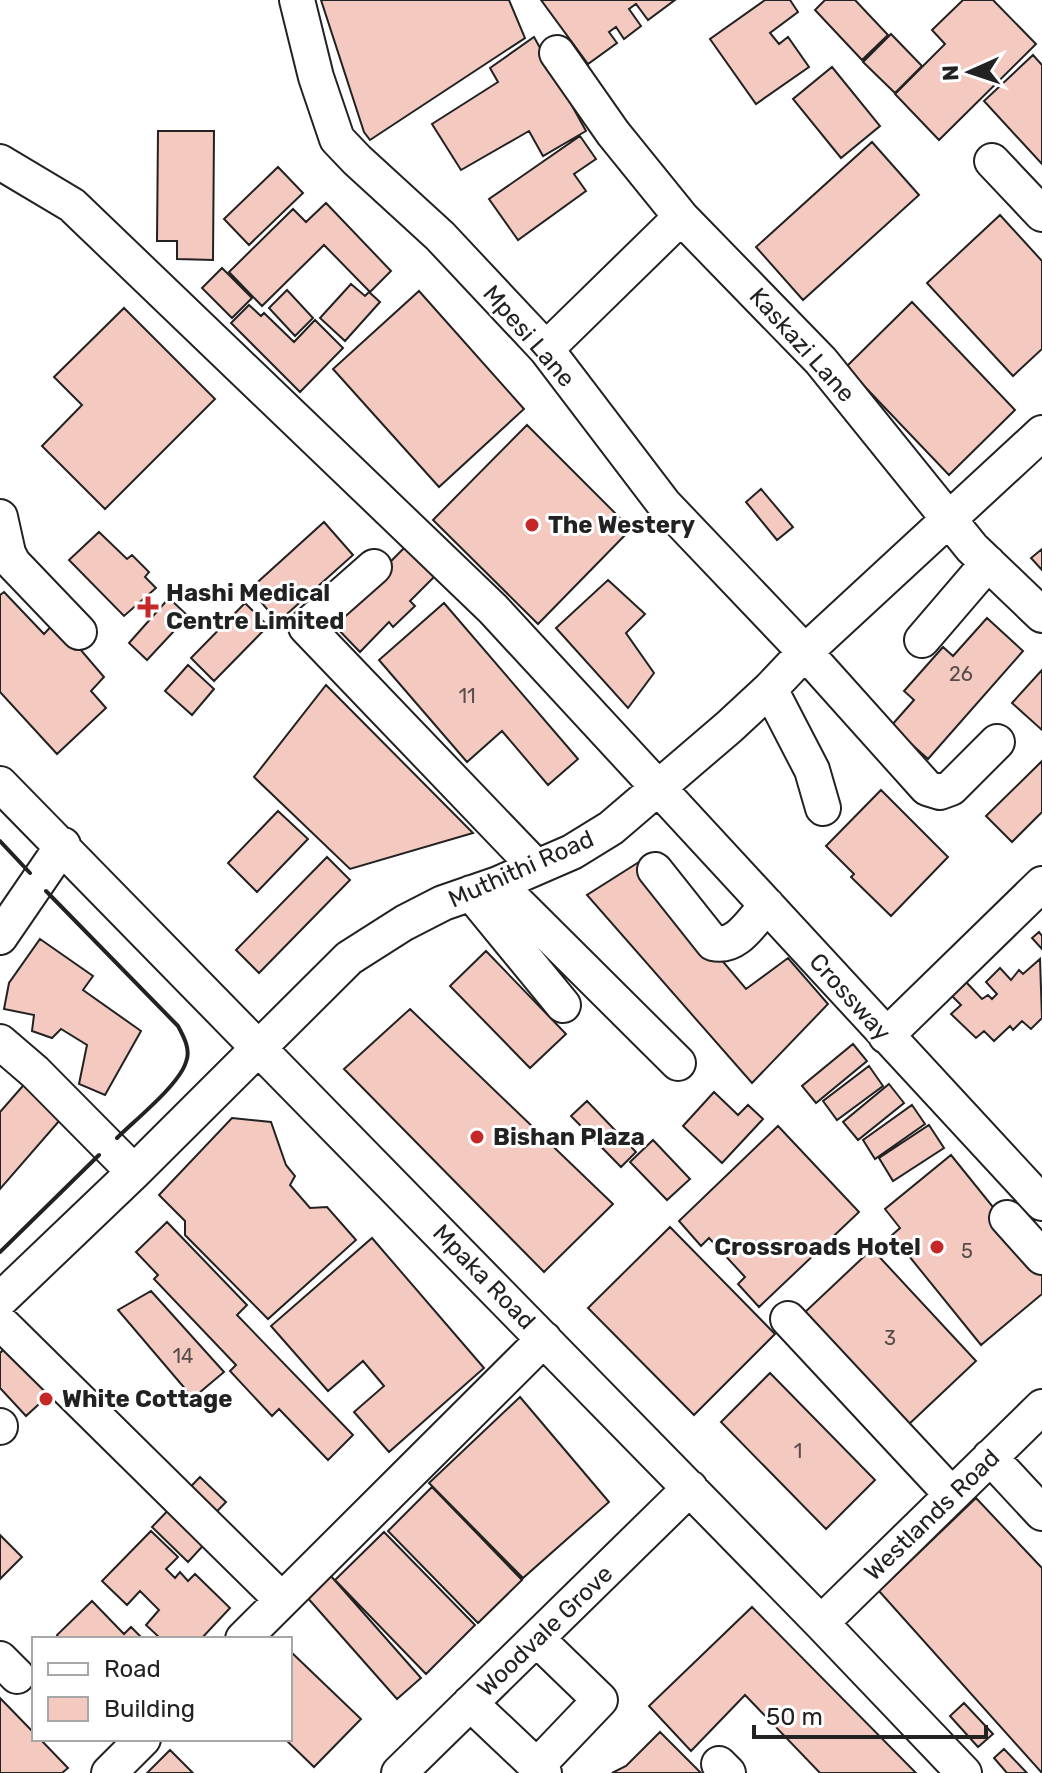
<svg xmlns="http://www.w3.org/2000/svg" width="1042" height="1773" font-family="Rubik,sans-serif">
	<style>
		.building { fill: #f3c9c0; stroke: #222; stroke-width: 2 }
		.lines { fill: none; stroke-linecap: round; stroke-linejoin: round }
		.minor-casing { stroke: #222; stroke-width: 38 }
		.minor { stroke: #fff; stroke-width: 34 }
		.wall { stroke: #222; stroke-width: 4 }
		.poi-dot { fill: #c62828; stroke: #fff; stroke-width: 3 }
		.labels { text-anchor: middle; dominant-baseline: central; stroke-width: 6; stroke-linejoin: round; paint-order: stroke }
		.number-label { font-size: 20px; fill: #564c4a }
		.street-label { font-size: 24px; fill: #222; stroke: #fff }
		.poi-label { font-size: 24px; font-weight: bold; fill: #222; stroke: #fff; text-anchor: start }
	</style>
	<rect width="100%" height="100%" fill="#fff"/>
	<!-- building -->
	<path class="building" d="M321,0H509L525,38L370,140L364,132Z
		M541,0H675L648,20L636,4L629,9L641,26L624,39L616,27L609,32L617,43L588,64Z
		M765,0H790L798,12L770,33L779,44L788,37L809,67L756,104L710,39Z
		M825,0H855L888,35L862,60L815,10Z
		M963,0H993L1036,44L939,140L895,94L945,44L932,30Z
		M891,34L922,66L895,93L863,62Z
		M534,37L586,131L543,156L529,131L461,170L432,124L498,82L490,68Z
		M1033,55L1042,65V164L984,101Z
		M832,67L880,126L841,158L793,99Z
		M158,131H214L213,260L177,259V241H157Z
		M580,136L596,159L574,174L586,191L518,240L489,199Z
		M872,142L919,195L803,300L756,247Z
		M278,167L303,193L249,245L224,219Z
		M326,203L391,271L370,292L324,245L262,306L229,272L293,209L306,222Z
		M1000,215L1042,261V349L1013,376L927,283Z
		M222,268L252,298L232,318L202,288Z
		M351,284L365,296L369,292L380,302L345,341L320,318Z
		M287,290L313,318L295,336L269,308Z
		M419,291L524,409L439,487L333,369Z
		M912,302L1015,410L949,475L846,367Z
		M249,305L261,316L264,313L294,342L315,320L343,348L300,392L231,323Z
		M124,308L215,399L105,509L42,446L82,405L54,377Z
		M527,425L631,529L538,624L433,520Z
		M761,489L793,527L777,540L746,502Z
		M324,522L353,555L278,622L250,589Z
		M99,532L127,559L132,555L149,572L145,577L156,588L124,616L69,560Z
		M405,547L434,577L410,601L415,606L393,627L389,622L360,652L331,622Z
		M1042,549V570L1031,558Z
		M608,580L645,614L626,633L654,673L628,708L556,628Z
		M4,592L44,634L56,621L104,677L91,691L106,708L57,754L0,692V595Z
		M169,598L188,616L147,660L129,643Z
		M245,603L268,626L214,681L191,658Z
		M444,603L578,759L548,785L502,731L467,762L379,660Z
		M987,618L1023,651L928,759L891,726L914,700L904,691L943,647L953,656Z
		M188,665L214,689L192,715L165,691Z
		M1042,670V730L1012,703Z
		M326,685L473,833L350,869L254,777Z
		M1042,761V812L1012,842L986,816Z
		M881,790L948,857L891,916L851,877L854,874L826,846Z
		M278,811L308,839L257,892L228,863Z
		M327,857L350,880L259,973L236,950Z
		M639,862L746,989L788,958L828,1004L752,1083L587,895Z
		M1039,932L1042,936V949L1032,938Z
		M40,939L93,976L83,990L141,1031L105,1095L79,1084L87,1045L61,1029L52,1038L32,1031L34,1015L4,1009L9,983Z
		M486,951L566,1034L530,1068L450,986Z
		M1040,959L1042,1018L1031,1029L1022,1021L1013,1030L1010,1026L994,1041L984,1031L976,1038L951,1014L961,1005L951,995L966,982L982,999L988,995L992,999L997,994L986,982L1000,968L1011,980L1019,970L1023,974Z
		M410,1009L613,1204L544,1272L344,1069Z
		M853,1044L867,1061L816,1103L802,1086Z
		M869,1066L883,1086L837,1120L823,1101Z
		M35,1072L73,1105L0,1189V1112Z
		M889,1084L904,1103L858,1140L843,1122Z
		M714,1092L738,1115L748,1105L763,1119L722,1163L683,1126Z
		M587,1101L636,1152L621,1167L571,1116Z
		M912,1105L925,1124L875,1159L863,1140Z
		M232,1118L271,1122L286,1165L295,1176L290,1185L310,1208L327,1207L356,1240L268,1319L185,1235V1221L159,1195Z
		M929,1125L944,1148L893,1181L879,1158Z
		M778,1126L859,1212L759,1307L738,1284L745,1277L709,1238L701,1246L679,1221Z
		M653,1140L690,1179L667,1200L630,1162Z
		M951,1155L1042,1268V1294L981,1345L892,1235L900,1228L885,1209Z
		M167,1222L247,1305L237,1315L353,1435L328,1460L279,1409L272,1416L230,1371L236,1365L154,1279L158,1275L136,1252Z
		M670,1227L775,1334L694,1415L588,1308Z
		M372,1238L484,1368L389,1452L354,1412L384,1386L363,1361L328,1391L271,1326Z
		M872,1249L976,1361L907,1426L803,1314Z
		M151,1291L224,1372L193,1398L118,1310Z
		M6,1347L50,1394L26,1416L0,1388V1353Z
		M770,1373L875,1480L826,1529L721,1422Z
		M520,1397L609,1502L523,1578L429,1483Z
		M200,1477L226,1502L202,1527L211,1537L188,1562L152,1527Z
		M432,1487L522,1580L478,1623L388,1531Z
		M976,1498L1042,1568V1773L879,1591Z
		M151,1531L178,1557L166,1569L175,1578L180,1572L188,1581L195,1574L230,1608L201,1639H161L146,1625L159,1610L140,1591L127,1605L102,1581Z
		M384,1532L475,1625L426,1674L335,1580Z
		M0,1535L22,1557L0,1579Z
		M330,1575L421,1678L397,1699L306,1596Z
		M92,1601L124,1634L131,1627L143,1639H60L57,1635Z
		M752,1607L916,1773H820L745,1695L691,1751L649,1706Z
		M290,1651L361,1719L314,1767L285,1739H290Z
		M0,1698L34,1733V1739H40L68,1768L62,1773H0Z
		M964,1703L993,1734L978,1747L950,1716Z
		M660,1732L701,1773H612L626,1766Z
		M1004,1749L1027,1773H1007L994,1758Z
		M170,1750L193,1773H147Z"/>
	<g class="lines">
		<defs>
			<path id="minor" d="M297,0L316,77L337,139L357,160L440,236L546,349L664,504L805,652L927,788L940,792L951,788L997,742
				M557,53L613,133L681,217L821,361L972,548L1042,615
				M992,161L1042,214
				M0,162L72,205L493,609L1042,1203
				M546,349L681,217
				M0,517L8,553L13,563L79,632
				M374,567L306,627L536,867
				M922,640L988,563
				M770,689L812,770L823,808
				M0,784L821,1623L964,1773
				M655,870L713,943C737,949 752,921 767,905
				M498,884L678,1063
				M471,893L563,1005
				M0,937L63,845
				M886,1036L1042,884
				M0,1042L35,1072L134,1172
				M1007,1218L1042,1257
				M0,1300L134,1172L349,958L404,923L443,903L498,884L572,852L611,828L729,727L770,689L805,652L1042,433
				M788,1319L952,1495
				M0,1322L282,1600
				M0,1426V1427
				M990,1457L1042,1513
				M821,1623L1042,1407
				M243,1639L544,1339
				M537,1639L600,1700L537,1766
				M0,1659L17,1676
				M470,1703L544,1773
				M719,1764L728,1773
				M109,1773L143,1739
				M399,1773L690,1488"/>
		</defs>
		<!-- minor casing -->
		<use href="#minor" class="minor-casing"/>
		<!-- minor -->
		<use href="#minor" class="minor"/>
		<!-- wall -->
		<path class="wall" d="M0,841L30,873
			M46,891L178,1026C184,1037 191,1050 186,1062C179,1085 135,1120 117,1138
			M0,1252L99,1155"/>
	</g>
	<!-- markers -->
	<g class="poi-dot">
		<circle cx="532" cy="525" r="8"/>
		<path d="M144 595h8v8h8v8h-8v8h-8v-8h-8v-8h8z"/>
		<circle cx="477" cy="1137" r="8"/>
		<circle cx="937" cy="1247" r="8"/>
		<circle cx="46" cy="1399" r="8"/>
	</g>
	<g class="labels">
		<!-- number labels -->
		<g class="number-label">
			<text x="961" y="674">26</text>
			<text x="467" y="696">11</text>
			<text x="967" y="1251">5</text>
			<text x="890" y="1338">3</text>
			<text x="183" y="1356">14</text>
			<text x="798" y="1451">1</text>
		</g>
		<!-- street labels -->
		<g class="street-label">
			<text transform="translate(529 336) rotate(49)">Mpesi Lane</text>
			<text transform="translate(802 345) rotate(48)">Kaskazi Lane</text>
			<text transform="translate(521 869) rotate(-24)">Muthithi Road</text>
			<text transform="translate(850 997) rotate(48)">Crossway</text>
			<text transform="translate(484 1277) rotate(46)">Mpaka Road</text>
			<text transform="translate(932 1515) rotate(-44)">Westlands Road</text>
			<text transform="translate(545 1631) rotate(-44)">Woodvale Grove</text>
		</g>
		<!-- poi labels -->
		<g class="poi-label">
			<text x="548" y="525">The Westery</text>
			<text x="166" y="593">Hashi Medical<tspan x="166" dy="28">Centre Limited</tspan></text>
			<text x="493" y="1137">Bishan Plaza</text>
			<text x="921" y="1247" text-anchor="end">Crossroads Hotel</text>
			<text x="62" y="1399">White Cottage</text>
		</g>
	</g>
	<!-- legend -->
	<rect x="32" y="1637" width="260" height="104" fill="#ffffff" stroke="#a7a7a7" stroke-width="2"/>
	<rect x="48" y="1663" width="40" height="12" fill="#ffffff" stroke="#a7a7a7" stroke-width="2"/>
	<text x="104" y="1677" font-size="24" fill="#222222">Road</text>
	<rect x="48" y="1697" width="40" height="24" fill="#f3c9c0" stroke="#a7a7a7" stroke-width="2"/>
	<text x="104" y="1717" font-size="24" fill="#222222">Building</text>
	<!-- north arrow -->
	<g transform="translate(970 72) rotate(267)" stroke="#ffffff" stroke-width="6" paint-order="stroke">
	<path d="M0-6L14 30L0 20L-14 30Z" fill="#222222"/>
	<text y="-12" font-size="22" font-weight="bold" text-anchor="middle" fill="#222222">N</text>
	</g>
	<!-- scale -->
	<path d="M754 1725v12h232v-12" fill="none" stroke="#222222" stroke-width="4"/>
	<text x="766" y="1725" font-size="24" fill="#222222" stroke="#ffffff" stroke-width="6" paint-order="stroke">50 m</text>
</svg>
